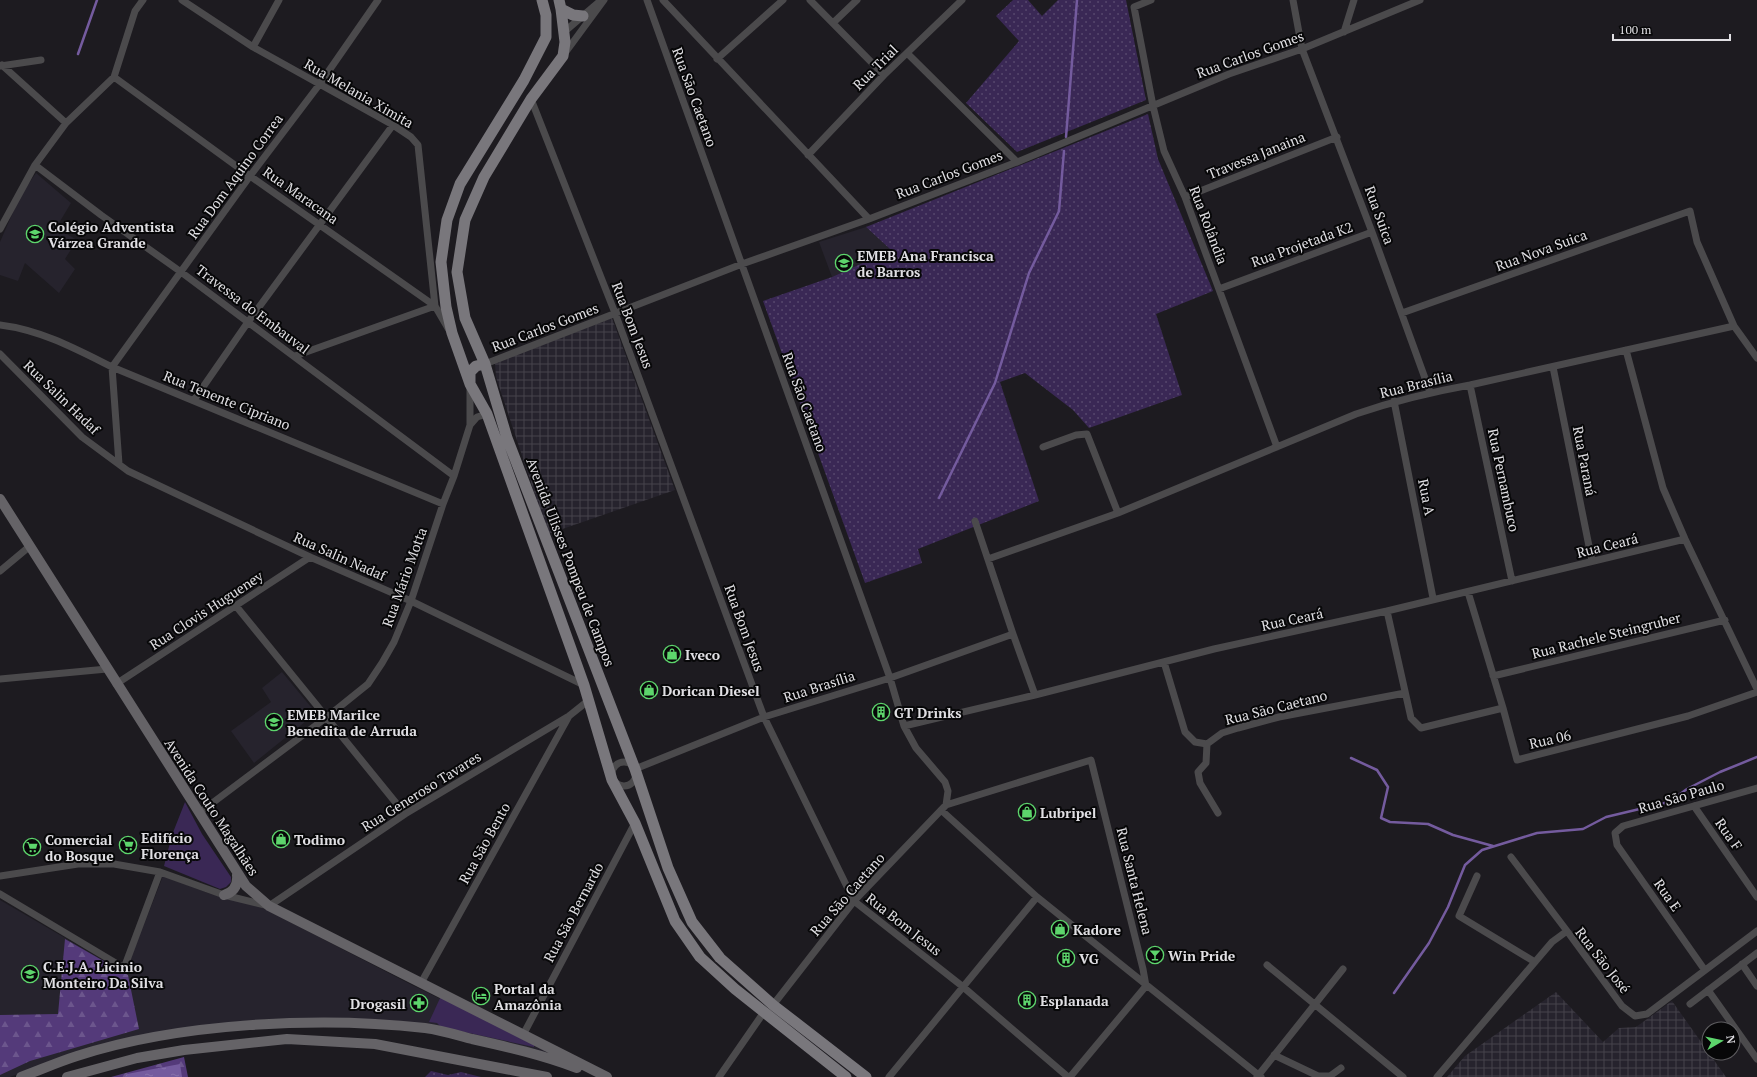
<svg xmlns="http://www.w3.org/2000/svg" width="1757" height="1077" font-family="'PT Serif',serif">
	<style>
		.built { fill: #26232d }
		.industrial { fill: url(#industrial-grid) }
		.grass { fill: url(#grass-dots) }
		.forest { fill: url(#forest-firs) }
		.green { fill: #3a2855 }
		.water { fill: url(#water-ripples) }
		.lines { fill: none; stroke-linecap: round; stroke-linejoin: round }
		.stream { stroke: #745b9e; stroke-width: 2.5 }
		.street { stroke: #4b4a4c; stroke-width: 7 }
		.secondary { stroke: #656367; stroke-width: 10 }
		.primary { stroke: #79777c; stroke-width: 11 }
		.labels { text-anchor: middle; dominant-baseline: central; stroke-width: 4; stroke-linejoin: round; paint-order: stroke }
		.street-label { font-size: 14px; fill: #e0dfe3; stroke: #070708 }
		.poi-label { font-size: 14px; font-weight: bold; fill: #e0dfe3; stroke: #070708; text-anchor: start }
	</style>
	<defs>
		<pattern id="industrial-grid" width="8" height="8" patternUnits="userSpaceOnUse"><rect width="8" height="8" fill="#26232d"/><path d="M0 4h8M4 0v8" fill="none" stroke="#45424b"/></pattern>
		<pattern id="grass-dots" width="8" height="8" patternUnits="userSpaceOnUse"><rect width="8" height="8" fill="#3a2855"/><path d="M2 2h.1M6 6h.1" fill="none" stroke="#56476d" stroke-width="1.8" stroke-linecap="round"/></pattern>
		<pattern id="forest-firs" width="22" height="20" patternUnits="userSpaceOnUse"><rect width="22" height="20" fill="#543a7a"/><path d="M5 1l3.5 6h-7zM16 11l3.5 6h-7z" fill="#6c568d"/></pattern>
		<pattern id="water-ripples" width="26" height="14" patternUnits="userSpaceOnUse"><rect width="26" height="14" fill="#745b9e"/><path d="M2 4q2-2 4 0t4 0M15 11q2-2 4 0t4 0" fill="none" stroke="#8872ab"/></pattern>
	</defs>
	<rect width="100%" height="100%" fill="#1d1b20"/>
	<!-- built -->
	<path class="built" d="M36,173L71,203L56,228L77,240L65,259L75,269L59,293L25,263L18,281L0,275V242L20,196Z
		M866,227L891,250L832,277L819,242Z
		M282,672L316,713L254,763L231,731L271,702L262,688Z
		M163,876L211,894L263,908L408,983L557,1056L512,1045L318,1018L272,1019L233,1022L64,1056L10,1077H0V900L125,973Z"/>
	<!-- industrial -->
	<path class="industrial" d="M612,318L675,490L548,534L496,377L495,363Z
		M1556,992L1603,1042L1619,1028L1636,1027L1672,1001L1726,1077H1447L1465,1056Z"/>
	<!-- grass -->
	<path class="grass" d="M1013,0H1028L1042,16L1058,0H1126L1146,100L1017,152L966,103L1019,41L996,16Z
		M1148,114L1158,159L1213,291L1156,314L1182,395L1089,428L1073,410L1025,373L1000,382L1039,501L918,549L922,563L865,583L763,301L832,277L891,250L866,227Z
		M431,1071L448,1075L461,1072L481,1077H425Z"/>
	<!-- forest -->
	<path class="forest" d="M65,939L128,975L139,1029L30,1061L0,1075V1015L58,1014Z
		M184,1057L188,1077H111Z"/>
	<!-- green -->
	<path class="green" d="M185,802L202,834L231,877V882L226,887L220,889L164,866L172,835Z
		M441,996L534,1045V1047L441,1027L437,1023L429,1022Z"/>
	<!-- water -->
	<path class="water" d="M180,1064L182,1077H125L127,1074Z"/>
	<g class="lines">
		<!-- stream -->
		<path class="stream" d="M78,54L97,0
			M1066,137L1077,0
			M939,498L995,383L1029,273L1059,211L1064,151
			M1351,758L1377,770L1388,787L1381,818L1390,822L1428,824L1453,835L1493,846
			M1394,993L1429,943L1448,907L1465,865L1482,850L1537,833L1583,829L1606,817L1669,802L1687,789L1720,772L1757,757"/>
		<!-- street -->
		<path class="street" d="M182,0L253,47L393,125L411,137L418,145L435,306L449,330
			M647,0L890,678L904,726L916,748L945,782L948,791L946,805L854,901L773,1005
			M663,0L869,219
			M810,0L884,75
			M1151,0L1134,7L1153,106L1164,151L1185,197L1277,447
			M1293,0L1302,49L1372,232L1430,392
			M833,23L857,0
			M564,32L599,2
			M1344,32L1354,0
			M253,47L279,0
			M565,53L604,0
			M907,53L1017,162
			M717,59L783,0
			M2,65L66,123
			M0,66L41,60
			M114,77L250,176L435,306
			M531,99L615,313L764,717L854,901L962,986L1068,1077
			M808,155L884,75L962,0
			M35,165L101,215L181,272L454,476
			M1185,197L1337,137
			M0,229L35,165L66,123L114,77L135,11L143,0
			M1219,289L1372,232
			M1402,313L1690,211L1697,242L1734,326L1757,358
			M0,325C41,330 76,349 112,367L443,504
			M1626,350L1663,488L1685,539L1757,689
			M0,354L82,437L128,471L310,557L411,601L584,685
			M295,356L435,306
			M485,364L742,264L869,219L1017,162L1229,74L1302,49L1420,0
			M1553,367L1592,561
			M1470,385L1512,581
			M194,400L248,322L393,125
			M1394,401L1433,598
			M470,425L477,417L487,414
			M1043,447L1076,435L1087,434L1118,513
			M119,464L112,367L250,176L319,85L378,0
			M975,521L1013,634L1035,695
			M988,559L1118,513L1356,414C1394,401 1431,392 1470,385L1734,326
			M0,571L30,546
			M1468,592L1503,708L1517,760L1688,716L1757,692
			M236,606L405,814
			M1387,611L1411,718L1421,728L1503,708
			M1164,662L1185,732L1195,742L1207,744L1222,733L1238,728L1279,717L1405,693
			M1493,676L1725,620
			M0,679L107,669
			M116,684L310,557
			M904,726L1035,695L1214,649L1387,611L1685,539
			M1207,744L1206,763L1198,772L1200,783L1218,813
			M612 774a12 12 0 1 1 24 0a12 12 0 1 1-24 0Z
			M635,769L764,717L890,678L1013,634
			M946,805L1091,760L1143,969L1146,986L1070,1077
			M1694,806L1757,897
			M941,810L1037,897L1261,1077
			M199,813L327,717L368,684L382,663L394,642L411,601L443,504L454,476L470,425V386
			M1511,857L1567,931
			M0,876L78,864H114L160,872L224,895L269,906L405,814L569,716L589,700
			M1477,876L1459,916L1535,962
			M0,894L124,968L160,872
			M1742,964L1757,986
			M1267,965L1403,1077
			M1704,969L1617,845L1615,833L1623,826L1757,788
			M421,983L569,716
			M1708,990L1757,1059
			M1690,1004L1757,953
			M523,1035L635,823
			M1274,1055L1318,1076H1330L1341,1068
			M719,1077L764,1012
			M889,1077L1037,897
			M1257,1077L1343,969
			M1437,1077L1552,942L1567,931L1622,1006L1635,1016L1647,1014L1757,931"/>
		<!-- secondary -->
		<path class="secondary" d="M0,499L246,886L269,906L607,1077
			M224,895C234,892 238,885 237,875
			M21,1077C40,1070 58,1062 77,1056C179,1023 319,1016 425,1028C441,1030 457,1035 472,1039C508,1047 543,1055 577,1068
			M67,1077L137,1058L184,1050L287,1039L375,1044L547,1077"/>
		<!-- primary -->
		<path class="primary" d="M542,0L546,15V37L524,80L460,184L447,220L441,262L446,307L452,333L470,384L487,414L584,685L612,780L635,823L675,921L700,957L735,989L846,1077
			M559,0L561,9L565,42L563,56L531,99L484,177L465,220L457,272L465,318L485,364L507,438L635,769L668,868L692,922L720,958L773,1005L866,1077
			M561,9L573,15L583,16
			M470,382V372L476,366L485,364"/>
	</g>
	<!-- icons -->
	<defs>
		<symbol id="school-ring" viewBox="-11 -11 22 22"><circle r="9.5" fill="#070708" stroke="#5dd56c" stroke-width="1.5"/><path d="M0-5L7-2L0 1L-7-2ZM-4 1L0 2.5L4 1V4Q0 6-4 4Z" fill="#5dd56c"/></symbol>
		<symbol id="shop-ring" viewBox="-11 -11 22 22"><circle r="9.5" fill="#070708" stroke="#5dd56c" stroke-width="1.5"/><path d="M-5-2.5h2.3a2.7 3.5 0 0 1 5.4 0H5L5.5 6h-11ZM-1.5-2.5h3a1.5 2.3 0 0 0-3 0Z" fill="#5dd56c"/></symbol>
		<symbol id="building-ring" viewBox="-11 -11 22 22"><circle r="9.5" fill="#070708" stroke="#5dd56c" stroke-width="1.5"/><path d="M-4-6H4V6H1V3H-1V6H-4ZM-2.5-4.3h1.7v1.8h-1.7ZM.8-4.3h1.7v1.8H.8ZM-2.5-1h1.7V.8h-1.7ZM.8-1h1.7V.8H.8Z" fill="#5dd56c"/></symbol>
		<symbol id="supermarket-ring" viewBox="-11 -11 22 22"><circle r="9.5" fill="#070708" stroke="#5dd56c" stroke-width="1.5"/><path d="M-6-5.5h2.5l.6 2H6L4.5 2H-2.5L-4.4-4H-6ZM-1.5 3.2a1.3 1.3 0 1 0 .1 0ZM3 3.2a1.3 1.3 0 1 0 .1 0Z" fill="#5dd56c"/></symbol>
		<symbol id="bar-ring" viewBox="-11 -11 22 22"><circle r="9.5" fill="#070708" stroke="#5dd56c" stroke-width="1.5"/><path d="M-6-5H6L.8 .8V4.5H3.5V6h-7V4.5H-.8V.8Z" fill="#5dd56c"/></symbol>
		<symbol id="hotel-ring" viewBox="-11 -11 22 22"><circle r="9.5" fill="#070708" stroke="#5dd56c" stroke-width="1.5"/><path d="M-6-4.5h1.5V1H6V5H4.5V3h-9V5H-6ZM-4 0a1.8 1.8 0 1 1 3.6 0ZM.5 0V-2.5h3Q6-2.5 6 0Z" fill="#5dd56c"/></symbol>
		<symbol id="pharmacy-ring" viewBox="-11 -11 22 22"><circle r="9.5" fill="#070708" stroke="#5dd56c" stroke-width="1.5"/><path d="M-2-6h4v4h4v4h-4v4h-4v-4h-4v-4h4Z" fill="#5dd56c"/></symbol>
	</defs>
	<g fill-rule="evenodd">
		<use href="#school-ring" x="25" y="224" width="20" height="20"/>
		<use href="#school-ring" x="834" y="253" width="20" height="20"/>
		<use href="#shop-ring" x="662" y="644" width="20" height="20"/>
		<use href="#shop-ring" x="639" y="680" width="20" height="20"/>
		<use href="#building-ring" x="871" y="702" width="20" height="20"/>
		<use href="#school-ring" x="264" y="712" width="20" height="20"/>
		<use href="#shop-ring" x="1017" y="802" width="20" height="20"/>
		<use href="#shop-ring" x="271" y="829" width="20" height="20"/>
		<use href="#supermarket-ring" x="118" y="835" width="20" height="20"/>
		<use href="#supermarket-ring" x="22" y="837" width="20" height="20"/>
		<use href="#shop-ring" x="1050" y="919" width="20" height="20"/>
		<use href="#bar-ring" x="1145" y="945" width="20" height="20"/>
		<use href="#building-ring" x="1056" y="948" width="20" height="20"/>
		<use href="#school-ring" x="20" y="964" width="20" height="20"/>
		<use href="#hotel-ring" x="471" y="986" width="20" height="20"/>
		<use href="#building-ring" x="1017" y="990" width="20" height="20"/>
		<use href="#pharmacy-ring" x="409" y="993" width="20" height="20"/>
	</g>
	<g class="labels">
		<!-- street labels -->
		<g class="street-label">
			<text transform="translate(1250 54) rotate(-20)">Rua Carlos Gomes</text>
			<text transform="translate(875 67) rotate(-45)">Rua Trial</text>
			<text transform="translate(359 93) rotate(30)">Rua Melania Ximita</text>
			<text transform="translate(695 97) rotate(70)">Rua São Caetano</text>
			<text transform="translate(1256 155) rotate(-22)">Travessa Janaina</text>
			<text transform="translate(949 174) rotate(-21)">Rua Carlos Gomes</text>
			<text transform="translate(235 176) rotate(-54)">Rua Dom Aquino Correa</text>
			<text transform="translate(301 195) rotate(35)">Rua Maracana</text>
			<text transform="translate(1380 215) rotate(70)">Rua Suica</text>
			<text transform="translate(1209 225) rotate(69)">Rua Rolândia</text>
			<text transform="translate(1302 244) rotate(-20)">Rua Projetada K2</text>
			<text transform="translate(1541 250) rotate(-20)">Rua Nova Suica</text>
			<text transform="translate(253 309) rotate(37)">Travessa do Embauval</text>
			<text transform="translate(633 325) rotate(69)">Rua Bom Jesus</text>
			<text transform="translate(545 327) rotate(-21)">Rua Carlos Gomes</text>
			<text transform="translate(1416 384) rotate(-14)">Rua Brasília</text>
			<text transform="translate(62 397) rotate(44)">Rua Salin Hadaf</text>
			<text transform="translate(227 400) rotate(22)">Rua Tenente Cipriano</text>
			<text transform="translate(805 402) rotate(70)">Rua São Caetano</text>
			<text transform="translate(1585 461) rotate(79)">Rua Paraná</text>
			<text transform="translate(1504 480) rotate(78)">Rua Pernambuco</text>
			<text transform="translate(1427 497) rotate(79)">Rua A</text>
			<text transform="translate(1607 545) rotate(-14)">Rua Ceará</text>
			<text transform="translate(340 556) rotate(24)">Rua Salin Nadaf</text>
			<text transform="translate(571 562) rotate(69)">Avenida Ulisses Pompeu de Campos</text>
			<text transform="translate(404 577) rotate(-70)">Rua Mário Motta</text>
			<text transform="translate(206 610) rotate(-33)">Rua Clovis Hugueney</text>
			<text transform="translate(1292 619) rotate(-12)">Rua Ceará</text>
			<text transform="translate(745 628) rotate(70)">Rua Bom Jesus</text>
			<text transform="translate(1606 635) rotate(-14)">Rua Rachele Steingruber</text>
			<text transform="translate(819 686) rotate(-18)">Rua Brasília</text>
			<text transform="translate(1276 707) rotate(-14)">Rua São Caetano</text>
			<text transform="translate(1550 739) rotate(-13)">Rua 06</text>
			<text transform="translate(421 791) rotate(-32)">Rua Generoso Tavares</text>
			<text transform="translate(1681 796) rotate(-16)">Rua São Paulo</text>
			<text transform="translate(212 807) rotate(57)">Avenida Couto Magalhães</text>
			<text transform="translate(1729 834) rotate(55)">Rua F</text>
			<text transform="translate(484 843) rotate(-61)">Rua São Bento</text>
			<text transform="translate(1135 881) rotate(76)">Rua Santa Helena</text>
			<text transform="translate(847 894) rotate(-49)">Rua São Caetano</text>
			<text transform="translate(1668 895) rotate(55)">Rua E</text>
			<text transform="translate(573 912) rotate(-62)">Rua São Bernardo</text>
			<text transform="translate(904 924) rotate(38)">Rua Bom Jesus</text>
			<text transform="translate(1603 960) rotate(52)">Rua São José</text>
		</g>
		<!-- poi labels -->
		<g class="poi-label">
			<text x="48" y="226">Colégio Adventista<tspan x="48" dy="16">Várzea Grande</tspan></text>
			<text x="857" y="255">EMEB Ana Francisca<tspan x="857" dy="16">de Barros</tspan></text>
			<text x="685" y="654">Iveco</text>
			<text x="662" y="690">Dorican Diesel</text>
			<text x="894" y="712">GT Drinks</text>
			<text x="287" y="714">EMEB Marilce<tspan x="287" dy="16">Benedita de Arruda</tspan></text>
			<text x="1040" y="812">Lubripel</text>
			<text x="141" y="837">Edifício<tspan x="141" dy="16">Florença</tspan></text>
			<text x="45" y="839">Comercial<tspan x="45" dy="16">do Bosque</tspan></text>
			<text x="294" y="839">Todimo</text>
			<text x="1073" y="929">Kadore</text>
			<text x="1168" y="955">Win Pride</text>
			<text x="1079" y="958">VG</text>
			<text x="43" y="966">C.E.J.A. Licinio<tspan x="43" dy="16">Monteiro Da Silva</tspan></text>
			<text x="494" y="988">Portal da<tspan x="494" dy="16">Amazônia</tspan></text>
			<text x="1040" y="1000">Esplanada</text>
			<text x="406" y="1003" text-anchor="end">Drogasil</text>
		</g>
	</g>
	<!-- north arrow -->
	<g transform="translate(1721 1041) rotate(81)"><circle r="19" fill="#070708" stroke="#5e5d60"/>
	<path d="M0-3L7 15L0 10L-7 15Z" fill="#5dd56c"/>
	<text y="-6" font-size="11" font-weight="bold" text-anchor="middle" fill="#e0dfe3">N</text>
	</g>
	<!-- scale -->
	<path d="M1613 34v6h117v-6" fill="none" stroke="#e0dfe3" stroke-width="2"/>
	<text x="1619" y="34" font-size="12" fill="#e0dfe3" stroke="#070708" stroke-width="3" paint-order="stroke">100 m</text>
</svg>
